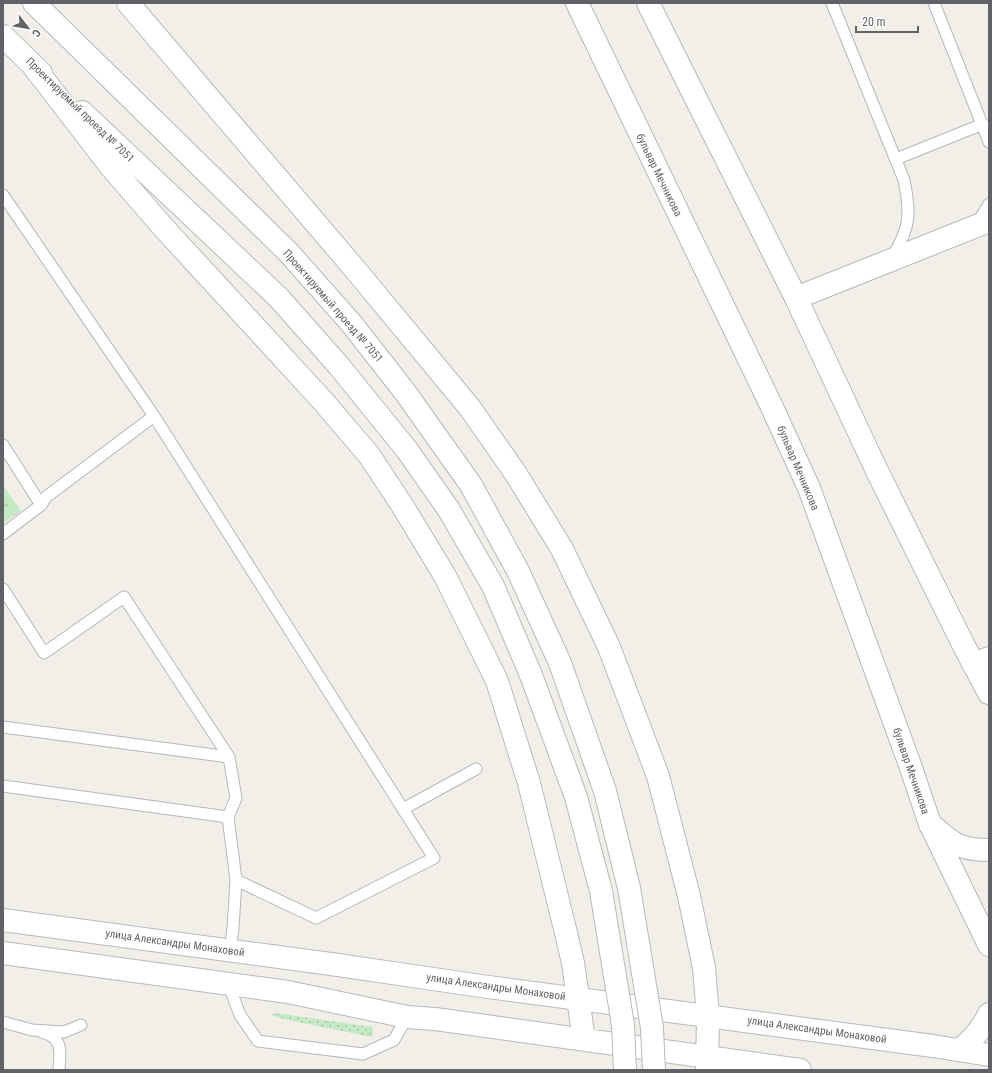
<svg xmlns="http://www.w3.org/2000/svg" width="992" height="1073" font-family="'Roboto Condensed',sans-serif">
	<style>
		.grass { fill: url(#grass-dots) }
		.park { fill: url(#park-tufts) }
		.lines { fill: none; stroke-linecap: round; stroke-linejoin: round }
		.service-casing { stroke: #b5b8bc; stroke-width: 13 }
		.minor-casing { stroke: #b5b8bc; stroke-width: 24 }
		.tertiary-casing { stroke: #b5b8bc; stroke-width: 24 }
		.secondary-casing { stroke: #b6babf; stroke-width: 24 }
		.service { stroke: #fff; stroke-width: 11 }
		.minor { stroke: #fff; stroke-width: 22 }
		.tertiary { stroke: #fff; stroke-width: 22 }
		.secondary { stroke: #fff; stroke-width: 22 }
		.secondary-bridge-casing { stroke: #b6babf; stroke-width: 24; stroke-linecap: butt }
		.secondary-bridge { stroke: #fff; stroke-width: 22 }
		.labels { text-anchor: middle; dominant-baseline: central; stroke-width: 3; stroke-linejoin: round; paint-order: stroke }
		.street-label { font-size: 11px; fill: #5f6368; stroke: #fff }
	</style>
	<defs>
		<pattern id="grass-dots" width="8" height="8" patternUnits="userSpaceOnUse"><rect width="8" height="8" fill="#c5e8c5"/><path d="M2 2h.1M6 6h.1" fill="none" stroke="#a3c0a4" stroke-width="1.8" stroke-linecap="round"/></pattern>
		<pattern id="park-tufts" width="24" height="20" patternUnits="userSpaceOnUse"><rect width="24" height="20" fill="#c5e8c5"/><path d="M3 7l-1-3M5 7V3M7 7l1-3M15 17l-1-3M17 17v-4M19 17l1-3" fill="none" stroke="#a3c0a4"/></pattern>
	</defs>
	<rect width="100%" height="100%" fill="#f1efe8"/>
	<!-- grass -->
	<path class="grass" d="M275,1013L373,1027L372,1037L288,1020L270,1015Z"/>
	<!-- park -->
	<path class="park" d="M3,485L21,511L3,523Z"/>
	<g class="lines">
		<defs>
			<path id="service" d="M832,3L904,180C911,214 910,227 893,256
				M934,3L989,142
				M896,159L983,124
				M3,195L154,416L434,858L316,918L236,880
				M978,222L989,204
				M3,445L41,505L3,534
				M41,505L46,497L154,416
				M3,589L44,653L124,597L229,757L236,798L228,817L236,880L233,928L230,951
				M3,727L229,757
				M3,786L228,817
				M403,809L476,769
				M228,983L240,1015L258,1041L363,1054L394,1040L407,1017
				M3,1022L32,1030L64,1032L81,1025
				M42,1032C64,1038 60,1052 59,1070"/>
			<path id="minor" d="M796,298L989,221
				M973,664L989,658
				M930,824C952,843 958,850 989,850"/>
			<path id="tertiary" d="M577,3L771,405L809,488L910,765L930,824L989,945
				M648,3L796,298L878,473L964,646L989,693
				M959,1050C973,1040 982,1029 989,1014
				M707,1070L708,1016"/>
			<path id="secondary" d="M34,3L288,252L351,323L405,392L471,485L518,571L560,663
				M128,3L354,268L470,408L516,474L562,549L609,647L658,776L689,896L704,968L708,1016
				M3,36L41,73
				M31,63L111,167L163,227L322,400L369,455L402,505L445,576L497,681L529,783L566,933L573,963L584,1040
				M82,112L279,298L339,366L407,450L449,510L493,586L531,675
				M3,920L338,965L481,986L933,1046L989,1055
				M3,953L288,992L407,1017L435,1019L800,1070"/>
		</defs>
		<!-- service casing -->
		<use href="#service" class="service-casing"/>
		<!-- minor casing -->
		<use href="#minor" class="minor-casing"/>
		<!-- tertiary casing -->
		<use href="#tertiary" class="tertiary-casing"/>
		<!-- secondary casing -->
		<use href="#secondary" class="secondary-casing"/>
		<!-- service -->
		<use href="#service" class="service"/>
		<!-- minor -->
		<use href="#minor" class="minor"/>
		<!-- tertiary -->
		<use href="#tertiary" class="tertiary"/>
		<!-- secondary -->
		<use href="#secondary" class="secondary"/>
		<defs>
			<path id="secondary-bridge" d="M560,663L605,791L629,888L652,1028L654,1070
				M531,675L576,797L601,891L623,1025L625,1070"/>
		</defs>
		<!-- secondary-bridge casing -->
		<use href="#secondary-bridge" class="secondary-bridge-casing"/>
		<!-- secondary-bridge -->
		<use href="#secondary-bridge" class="secondary-bridge"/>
	</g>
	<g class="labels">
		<!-- street labels -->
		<g class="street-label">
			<text transform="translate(80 110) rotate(44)">Проектируемый проезд № 7051</text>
			<text transform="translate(659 175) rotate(64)">бульвар Мечникова</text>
			<text transform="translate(333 306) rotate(49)">Проектируемый проезд № 7051</text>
			<text transform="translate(798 468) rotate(67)">бульвар Мечникова</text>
			<text transform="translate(911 771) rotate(71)">бульвар Мечникова</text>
			<text transform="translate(175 943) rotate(8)">улица Александры Монаховой</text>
			<text transform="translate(496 987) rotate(8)">улица Александры Монаховой</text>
			<text transform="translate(817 1030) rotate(8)">улица Александры Монаховой</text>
		</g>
	</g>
	<!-- border -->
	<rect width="992" height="1073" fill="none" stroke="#5f6368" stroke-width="8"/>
	<!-- north arrow -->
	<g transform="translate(28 28) rotate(121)" stroke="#ffffff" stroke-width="3" paint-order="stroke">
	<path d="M0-3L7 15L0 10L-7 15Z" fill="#5f6368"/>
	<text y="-6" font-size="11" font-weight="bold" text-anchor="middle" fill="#5f6368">С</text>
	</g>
	<!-- scale -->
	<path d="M856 26v6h62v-6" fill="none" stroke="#5f6368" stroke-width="2"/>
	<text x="862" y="26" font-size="12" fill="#5f6368" stroke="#ffffff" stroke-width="3" paint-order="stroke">20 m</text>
</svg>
